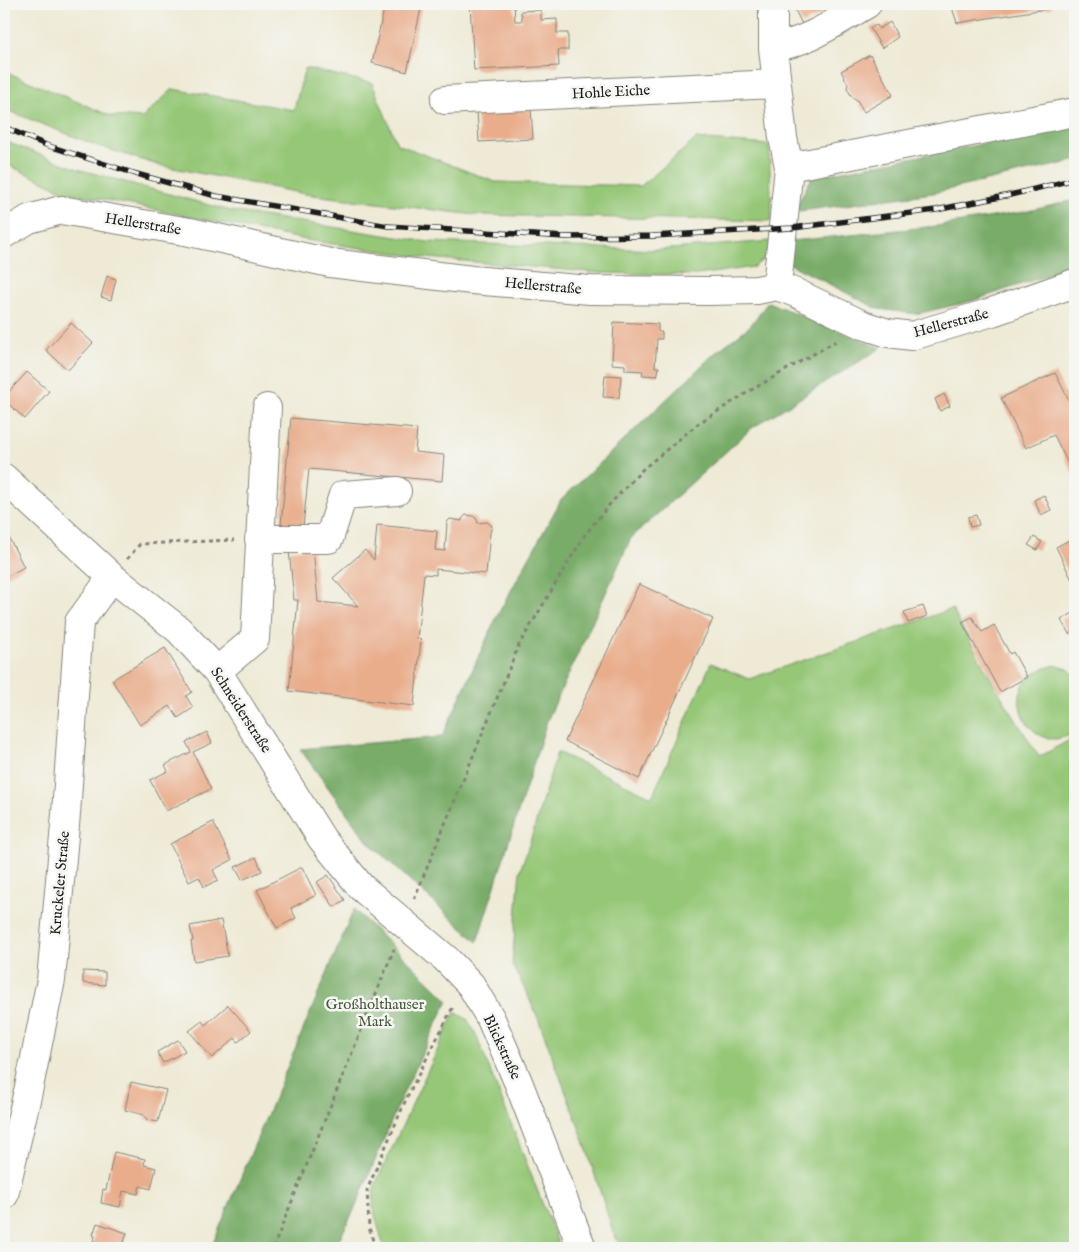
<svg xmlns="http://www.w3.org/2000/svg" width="1079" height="1252" font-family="'IM FELL English',serif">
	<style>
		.green { fill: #95c777; stroke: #58724a }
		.forest { fill: #78ac68; stroke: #4a6442 }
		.building { fill: #e9ad8c }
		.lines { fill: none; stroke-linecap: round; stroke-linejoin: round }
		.minor-casing { stroke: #858378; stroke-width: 30 }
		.path { stroke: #858378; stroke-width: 3; stroke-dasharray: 4 4; stroke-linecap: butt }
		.minor { stroke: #fff; stroke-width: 28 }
		.rail-casing { stroke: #1c1c1c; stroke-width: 5.5 }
		.rail { stroke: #f6f6f2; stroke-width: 4; stroke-dasharray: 11; stroke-linecap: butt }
		.minor-bridge-casing { stroke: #858378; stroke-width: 30; stroke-linecap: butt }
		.minor-bridge { stroke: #fff; stroke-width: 28 }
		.labels { text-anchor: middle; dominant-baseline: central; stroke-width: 5; stroke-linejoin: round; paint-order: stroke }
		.street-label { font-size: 15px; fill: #1c1c1c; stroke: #f6f6f2 }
		.park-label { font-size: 15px; fill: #46583c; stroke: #f6f6f2 }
	</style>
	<rect width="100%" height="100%" fill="#f6f6f2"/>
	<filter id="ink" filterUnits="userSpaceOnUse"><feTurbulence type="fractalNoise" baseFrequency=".02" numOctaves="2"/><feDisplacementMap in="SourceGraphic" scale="10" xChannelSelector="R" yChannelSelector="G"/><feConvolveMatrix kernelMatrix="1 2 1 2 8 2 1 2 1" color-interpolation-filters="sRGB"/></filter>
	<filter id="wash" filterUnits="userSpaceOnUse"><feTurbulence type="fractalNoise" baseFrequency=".0096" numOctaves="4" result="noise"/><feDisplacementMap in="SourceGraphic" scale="20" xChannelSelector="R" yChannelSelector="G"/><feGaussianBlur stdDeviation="1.12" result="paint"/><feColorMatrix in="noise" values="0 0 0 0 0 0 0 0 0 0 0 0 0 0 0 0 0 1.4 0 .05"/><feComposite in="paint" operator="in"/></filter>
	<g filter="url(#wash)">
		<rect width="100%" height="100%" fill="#eeead5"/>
		<!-- green -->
		<path class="green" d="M305,68L372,83L397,144L495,182L641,186L696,139L769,145L772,221L475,215L305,194L158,165L95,145L4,109V71L111,116L142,118L173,89L294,110Z
			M4,141L78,169L231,211L428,242L658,250L771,241L764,259L754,267L697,275L600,273L428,258L306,240L66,192L4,163Z
			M952,609L995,686L1039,757L1075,737V1248H623L615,1238L584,1141L538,1018L520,979L512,965L520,871L530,842L557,752L652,797L711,663L749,679Z
			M1055,665L1068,669L1075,675V731C1039,761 995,698 1036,672C1041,669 1049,667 1055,665Z
			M455,1012L467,1019L475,1032L560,1248H384L373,1208L374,1187Z"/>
		<!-- forest -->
		<path class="forest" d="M1075,126V161H1074L933,193L793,212L812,177Z
			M1075,200V266L972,301L916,314L878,309L790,264L792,241L937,226L1024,212Z
			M768,302L881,348L752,428L631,538L547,721L477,942L368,842L300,749L442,737L497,616L561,500L715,353L750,326Z
			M354,909L448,1000L402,1096L356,1206L335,1248H211Z"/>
		<g id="blocks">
			<!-- building -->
			<path class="building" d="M385,4H422L407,72L372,63Z
				M470,4H514L515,21H522L521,11L541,10V20L557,19V33H568V50H558L559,66L474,70Z
				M792,4H843L802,24Z
				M951,4H1051L1052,8L957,23Z
				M890,22L898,37L882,48L870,28L877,25L879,29Z
				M870,55L893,95L864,112L857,100L852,97L847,88L848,84L841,71Z
				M531,108L533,139L479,142L477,111Z
				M107,276L116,279L111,300L101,297Z
				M614,322L658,324V332H662V339H657L655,367H659L658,373L657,376L642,375L643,371L625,370V365L612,364Z
				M71,323L93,343L68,370L46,350Z
				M27,372L49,391L25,419L4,400V397Z
				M1055,373L1075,412V478L1054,435L1026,448L1001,398Z
				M605,375L621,376L619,398L603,397Z
				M944,394L950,406L940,411L935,399Z
				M291,418L417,429L415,452L444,455L442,481L309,469L303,527L281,525Z
				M1044,495L1051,510L1041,515L1034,500Z
				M466,515L473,516L476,518L478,523L487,522L492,526L490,533L486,574L436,569V575L424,574L417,639L421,640L414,706L289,691L298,600H294L289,550L313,548L318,602L358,606L333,578L365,550L374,560L377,525L437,531L435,550L445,551L447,522L450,519L462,521V519Z
				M976,515L979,525L970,527L968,517Z
				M4,528L24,567L4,578Z
				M1034,537L1042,542L1037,550L1028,545Z
				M1075,537V579L1072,580L1056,547Z
				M639,584L713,619L639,779L565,741Z
				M923,606L927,616L908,623L904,612Z
				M1075,612V630L1069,634L1061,620Z
				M972,617L982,632L994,625L1010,654L1013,652L1027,677L1000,692L962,622Z
				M165,648L192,692L186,696L193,708L178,718L170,706L140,725L112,680Z
				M207,732L212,743L193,752L211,789L166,811L150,780L168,771L165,765L191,752L186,742Z
				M213,822L232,860L213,870L218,880L204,887L199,877L189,882L170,844Z
				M256,857L262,871L242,880L235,867Z
				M302,867L316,895L291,908L296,918L277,928L257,890Z
				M328,875L345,900L334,907L317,882Z
				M221,920L228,956L194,961L191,941H193L190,926Z
				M83,971L105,972V985L83,983Z
				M228,1005L251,1031L238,1042L235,1038L212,1058L189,1031L202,1021L205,1025Z
				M178,1040L185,1051L163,1063L157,1052Z
				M131,1082L166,1090L158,1122L147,1120L144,1115L125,1110Z
				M114,1152L145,1159L144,1165L156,1168L151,1189L140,1186L138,1194L123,1191L120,1207L101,1203L103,1189L106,1190Z
				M97,1223L127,1233L122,1248H91L95,1236L93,1235Z"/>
		</g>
	</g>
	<g filter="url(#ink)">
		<use href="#blocks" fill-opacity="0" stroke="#858378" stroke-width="1"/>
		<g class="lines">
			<defs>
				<path id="minor" d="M773,4V48L783,138L789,167L777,286
					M773,48C809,41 836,22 867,4
					M445,100L777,84
					M789,167L1075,112
					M4,234L29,219L61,210L190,232L330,263L472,280L590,290L708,291L757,290L777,286L796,293L863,325L888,333L912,336L992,312L1075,283
					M4,478L112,577L179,630L217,671L322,839L361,887
					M259,539H329L343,495L397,491
					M217,671L255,639L267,408
					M446,959L471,985L482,1004L491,1019L519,1084L582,1248
					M4,1195L29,1087L51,980L66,814L79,622L112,577"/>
			</defs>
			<!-- minor casing -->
			<use href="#minor" class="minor-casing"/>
			<!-- path -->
			<path class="path" d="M127,559L140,544L234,540
				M414,899L519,645L584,536L609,505L643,469L699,423L753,389L836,341
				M273,1248L394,949
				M375,1248L369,1227L367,1190L407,1097L453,1007"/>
			<!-- minor -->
			<use href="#minor" class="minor"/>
			<defs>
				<path id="rail" d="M4,127L46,145L133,173L216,196L388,226L565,237L653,236L792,228L936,210L1010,195L1075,179"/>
			</defs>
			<!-- rail casing -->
			<use href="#rail" class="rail-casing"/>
			<!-- rail -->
			<use href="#rail" class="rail"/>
			<defs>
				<path id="minor-bridge" d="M361,887L446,959"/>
			</defs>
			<!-- minor-bridge casing -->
			<use href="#minor-bridge" class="minor-bridge-casing"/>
			<!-- minor-bridge -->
			<use href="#minor-bridge" class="minor-bridge"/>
		</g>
	</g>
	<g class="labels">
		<!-- street labels -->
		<g class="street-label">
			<text transform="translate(611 92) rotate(-3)">Hohle Eiche</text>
			<text transform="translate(143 224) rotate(9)">Hellerstraße</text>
			<text transform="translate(543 286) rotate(5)">Hellerstraße</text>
			<text transform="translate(951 323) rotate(-15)">Hellerstraße</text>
			<text transform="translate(241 710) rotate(57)">Schneiderstraße</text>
			<text transform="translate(60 883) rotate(-85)">Kruckeler Straße</text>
			<text transform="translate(502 1047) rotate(65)">Blickstraße</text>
		</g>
		<!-- park labels -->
		<g class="park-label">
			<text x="375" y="1004">Großholthauser<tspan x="375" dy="17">Mark</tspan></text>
		</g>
	</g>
	<!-- margin -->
	<rect width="1079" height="1252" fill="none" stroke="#f6f6f2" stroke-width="20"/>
</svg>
